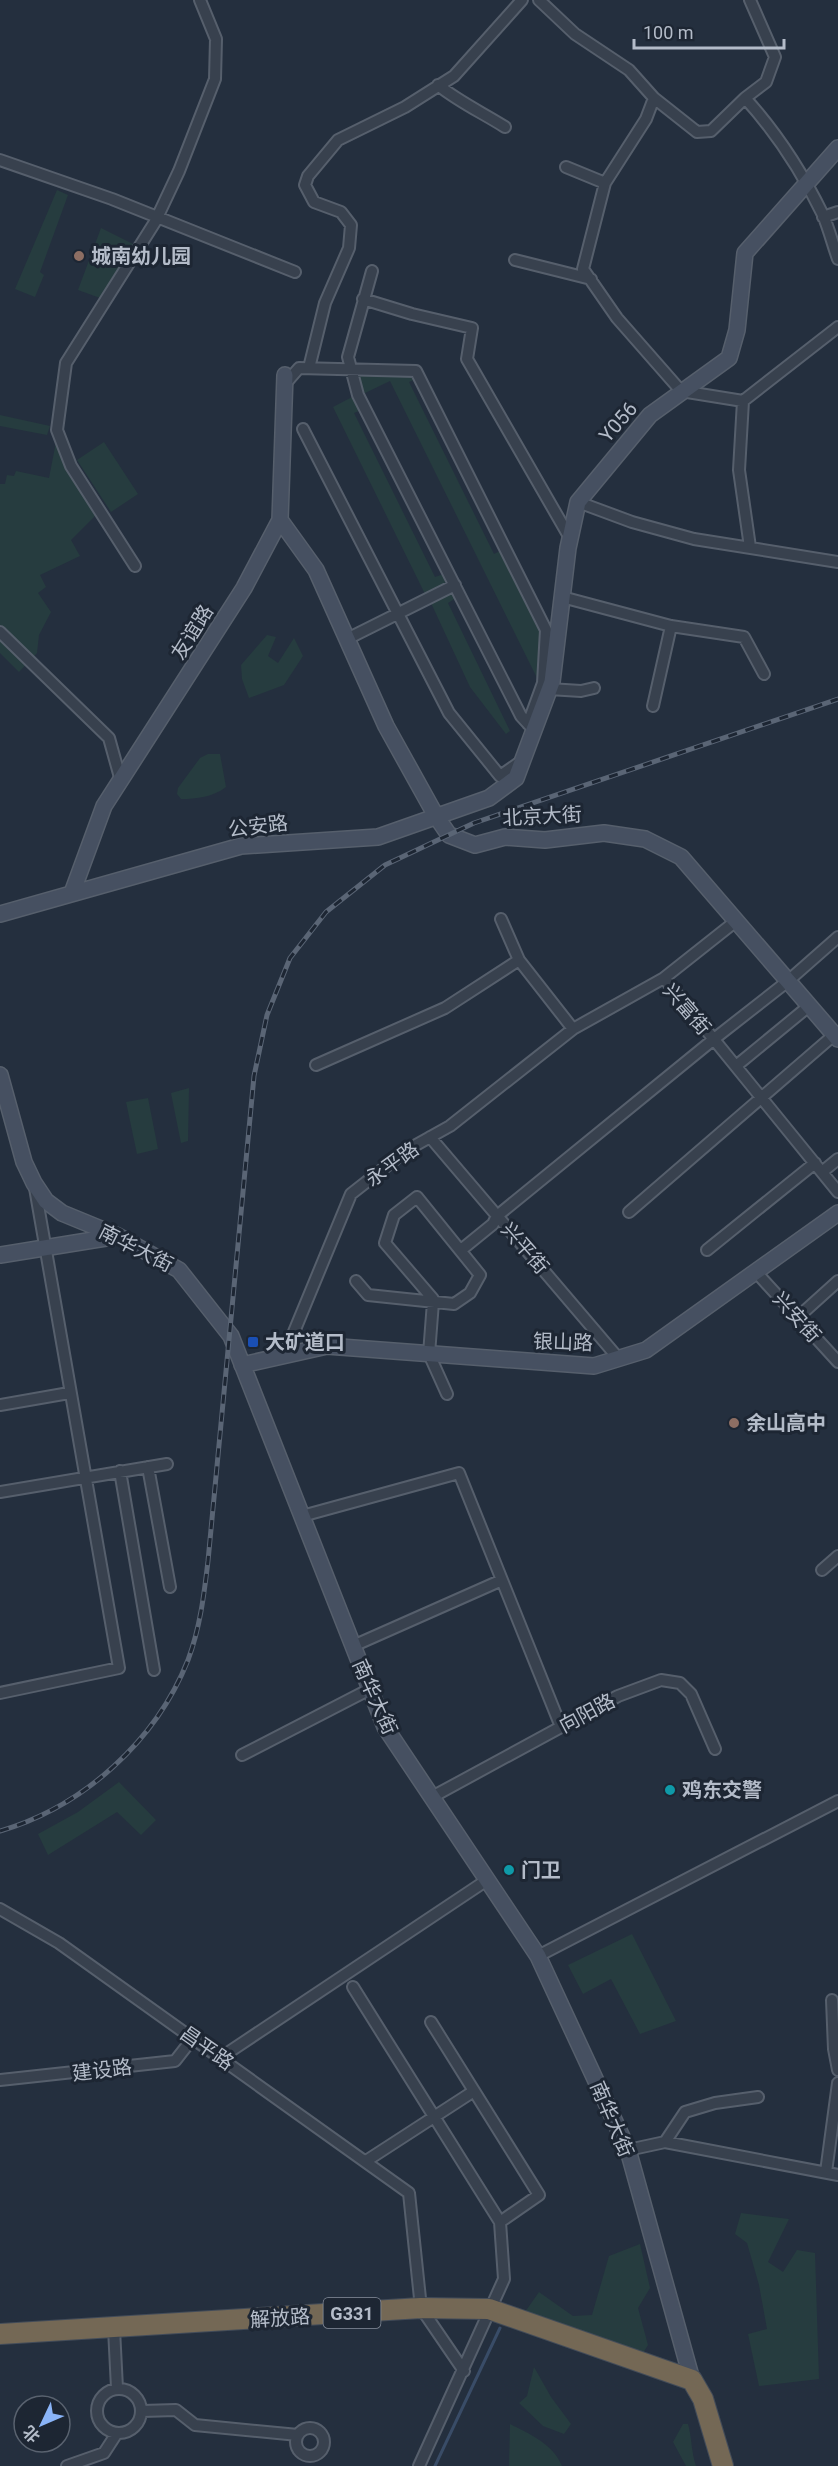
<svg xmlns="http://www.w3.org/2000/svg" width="838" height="2466" font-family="Roboto,'Noto Sans SC',sans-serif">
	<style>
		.green { fill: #263c3f }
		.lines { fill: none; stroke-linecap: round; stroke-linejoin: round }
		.stream { stroke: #394c67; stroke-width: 3 }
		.street-casing { stroke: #565f6c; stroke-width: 14 }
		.secondary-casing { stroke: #565f6c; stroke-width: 18 }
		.highway-casing { stroke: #434c59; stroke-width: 22 }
		.street { stroke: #38414e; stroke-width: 10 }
		.secondary { stroke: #465061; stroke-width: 15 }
		.highway { stroke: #746855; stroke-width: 20 }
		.rail-casing { stroke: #5a6575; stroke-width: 5 }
		.rail { stroke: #1d2633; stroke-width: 3; stroke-dasharray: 9; stroke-linecap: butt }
		.education-dot { fill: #8d6e63; stroke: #1d2633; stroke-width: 2 }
		.transit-dot { fill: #1a4fb4; stroke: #1d2633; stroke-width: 2 }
		.culture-dot { fill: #0f9aa8; stroke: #1d2633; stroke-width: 2 }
		.labels { text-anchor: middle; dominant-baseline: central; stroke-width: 6; stroke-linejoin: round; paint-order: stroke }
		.shield { fill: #1d2633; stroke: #878f9c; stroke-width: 1.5 }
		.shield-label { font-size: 18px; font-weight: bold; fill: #b4bcc9 }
		.poi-label { font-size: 20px; font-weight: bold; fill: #b4bcc9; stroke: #1d2633; text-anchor: start }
		.street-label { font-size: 20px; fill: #b4bcc9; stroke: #1d2633 }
	</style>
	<rect width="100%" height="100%" fill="#242f3e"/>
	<!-- green -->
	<path class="green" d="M57,190L68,195L40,272L44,275L35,297L15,289Z
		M101,228L133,244L100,298L78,290Z
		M361,374L407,375L416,379L409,382L494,554L502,550L543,631L539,682L390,381L363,394L358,378Z
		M354,396L361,410L354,413L435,577L444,574L445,584L425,594L333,407Z
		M0,415L50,426L47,435L0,426Z
		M56,442L97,514L71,540L80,556L40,575L46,587L38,593L51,612L39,635L37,653L19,672L0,653V484H5L7,475L14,476L16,471L49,478Z
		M104,442L138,494L111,512L77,460Z
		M451,594L456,598L448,603L510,731L506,734L470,687L431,603Z
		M267,635L276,637L268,656L278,663L294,638L303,656L284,685L249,698L242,679L241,665Z
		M208,754H220L226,787C213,797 197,799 181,799L177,794L178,788L200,758Z
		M189,1088L188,1141L181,1143L171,1093Z
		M148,1098L158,1149L137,1154L126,1102Z
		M119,1782L156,1820L141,1835L117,1812L48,1855L38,1834L78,1812Z
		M632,1934L676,2021L640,2034L611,1979L583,1994L568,1965Z
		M741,2213L789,2219L768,2262L783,2272L797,2250L815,2253L819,2379L759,2386L748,2334L767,2329L759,2285L747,2243L735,2234Z
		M640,2244L650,2288L638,2308L648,2345L638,2361L525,2312L539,2292L573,2316L592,2315L609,2256Z
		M534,2367L551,2397L571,2424L564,2434L543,2426L519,2403L527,2396Z
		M510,2424C530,2434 553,2444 562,2466H509Z
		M683,2424H688C692,2438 691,2451 696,2466H686L673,2442Z"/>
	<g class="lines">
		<!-- stream -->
		<path class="stream" d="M435,2466L500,2328"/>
		<defs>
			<path id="street" d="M539,0L575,34L629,70L654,98L646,119L605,183L583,269L617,318L681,391L743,401L739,470L750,547
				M438,85C459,102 483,113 505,127
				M654,98L697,132L711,131L745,98C776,132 803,174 823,215C829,229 833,245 838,259
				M745,98L766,82L775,57L750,0
				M0,160L112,199L295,272
				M566,167L605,183
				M823,217L838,212
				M515,260L591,279
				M372,271L348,357L358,395L521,716L532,728
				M363,299L412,314L472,328L467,359L570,538
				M309,368L325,303L349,248L351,225L341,212L314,202L305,185L308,176L338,140L405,107L454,76L522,0
				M285,384L299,368L416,371L546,630L543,683L528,724
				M743,401L838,327
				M303,429L449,713L500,776L523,760
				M578,502L632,522L694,539L838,562
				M135,566L71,466L57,430L66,363L155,222L179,171L215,79L216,39L200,0
				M562,597L671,626L744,637L764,674
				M0,632L109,738L121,781
				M347,639L455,585
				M549,689L581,691L594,688
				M653,706L671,626
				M501,919L519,960L573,1029L664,978L838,1192
				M664,978L736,921
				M316,1065L445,1008L519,960
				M736,1066L809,1006
				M430,1137L619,1359
				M822,1172L838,1159
				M629,1212L834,1035
				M461,1250L493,1224L497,1216L714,1039L788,981L838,937
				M707,1250L815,1163
				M756,1272L838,1362
				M356,1281L368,1295L454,1304L470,1293L480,1275L417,1197L394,1215L385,1243L433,1299V1302L429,1354L447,1394
				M797,1318L838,1281
				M284,1356L351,1194L407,1150L450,1126L573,1029
				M0,1405L69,1393
				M148,1467L170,1587
				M120,1471L154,1670
				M0,1492L167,1464
				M302,1516L459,1473L561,1727
				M822,1570L838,1556
				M353,1646L502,1580
				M0,1693L119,1668L35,1188
				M242,1755L370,1689
				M432,1797L618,1696L661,1680L680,1683L691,1694L715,1749
				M0,1909L59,1943L409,2193L421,2308L464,2371
				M538,1956L838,1801
				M353,1987L500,2222L504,2279L419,2466
				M832,2000L834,2049L838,2070
				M431,2022L539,2195L500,2222
				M220,2058L487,1880
				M0,2080L175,2061L193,2038
				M665,2142L685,2112L715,2103L758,2097
				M628,2150L665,2142L838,2175
				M366,2161L474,2091
				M826,2172L838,2083
				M114,2329L117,2388
				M97 2411a22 22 0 1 1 44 0a22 22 0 1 1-44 0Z
				M142,2411L176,2410L195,2425L298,2435
				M296 2442a14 14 0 1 1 28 0a14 14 0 1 1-28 0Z
				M67,2466L104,2453L117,2433"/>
			<path id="secondary" d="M280,520L316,570L386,726L436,816L449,835L475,845L505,837L545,840L604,833L645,839L681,857L838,1039
				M72,893L104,806L244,588L280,520L285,375
				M0,914L241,846L378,837L489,798L516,778L552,682L568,548L578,502L650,415L729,358L737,330L745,253L838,148
				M0,1075L24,1162L34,1183L46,1201L62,1213L118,1236L179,1270L231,1336L385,1727L538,1956L628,2150L692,2380
				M0,1255L118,1236
				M242,1365L327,1346L594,1366L646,1350L838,1213"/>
			<path id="highway" d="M0,2334L421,2308L489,2309L692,2380
				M692,2380L703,2399L723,2466"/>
		</defs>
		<!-- street casing -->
		<use href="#street" class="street-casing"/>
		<!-- secondary casing -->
		<use href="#secondary" class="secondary-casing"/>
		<!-- highway casing -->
		<use href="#highway" class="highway-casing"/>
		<!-- street -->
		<use href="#street" class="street"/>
		<!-- secondary -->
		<use href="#secondary" class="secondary"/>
		<!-- highway -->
		<use href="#highway" class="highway"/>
		<defs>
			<path id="rail" d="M0,1831C83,1807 156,1741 188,1660C200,1628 204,1595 208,1561L254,1076L267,1015L290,958L326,912L385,865L474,823L838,699"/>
		</defs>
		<!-- rail casing -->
		<use href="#rail" class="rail-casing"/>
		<!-- rail -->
		<use href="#rail" class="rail"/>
	</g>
	<!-- markers -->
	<g class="education-dot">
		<circle cx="79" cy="256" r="6"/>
		<circle cx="734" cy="1423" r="6"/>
	</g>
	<rect class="transit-dot" x="247" y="1336" width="12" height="12" rx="3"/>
	<g class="culture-dot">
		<circle cx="670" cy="1790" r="6"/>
		<circle cx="509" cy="1870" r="6"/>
	</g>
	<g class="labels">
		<!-- shield labels -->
		<rect class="shield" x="323.5" y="2298" width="57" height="30" rx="4.5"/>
		<g class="shield-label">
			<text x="352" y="2313">G331</text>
		</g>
		<!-- poi labels -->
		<g class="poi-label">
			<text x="91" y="256">城南幼儿园</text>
			<text x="265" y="1342">大矿道口</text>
			<text x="746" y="1423">余山高中</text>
			<text x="682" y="1790">鸡东交警</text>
			<text x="521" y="1870">门卫</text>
		</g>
		<!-- street labels -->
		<g class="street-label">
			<text transform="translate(618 422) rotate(-49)">Y056</text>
			<text transform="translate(192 632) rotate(-58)">友谊路</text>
			<text transform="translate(542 816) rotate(-3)">北京大街</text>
			<text transform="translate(258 826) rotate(-7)">公安路</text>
			<text transform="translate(687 1009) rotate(49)">兴富街</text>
			<text transform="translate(392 1164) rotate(-36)">永平路</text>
			<text transform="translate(136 1248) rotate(27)">南华大街</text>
			<text transform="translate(525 1248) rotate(49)">兴平街</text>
			<text transform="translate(797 1317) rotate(48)">兴安街</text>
			<text transform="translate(563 1342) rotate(2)">银山路</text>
			<text transform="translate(375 1697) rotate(66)">南华大街</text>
			<text transform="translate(587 1713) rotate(-28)">向阳路</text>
			<text transform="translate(207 2048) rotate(35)">昌平路</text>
			<text transform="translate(102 2070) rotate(-7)">建设路</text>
			<text transform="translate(612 2119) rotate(67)">南华大街</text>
			<text transform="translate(280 2318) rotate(-4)">解放路</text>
		</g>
	</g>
	<!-- north arrow -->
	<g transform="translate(42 2424) rotate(226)"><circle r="28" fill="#1d2633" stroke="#59626f" stroke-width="1.5"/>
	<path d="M0-4.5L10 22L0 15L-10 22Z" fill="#8ab4f8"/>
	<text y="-9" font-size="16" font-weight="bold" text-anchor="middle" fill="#b4bcc9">北</text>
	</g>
	<!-- scale -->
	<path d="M634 39v9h150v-9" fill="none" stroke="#b4bcc9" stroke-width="3"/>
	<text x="643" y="39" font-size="18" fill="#b4bcc9" stroke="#1d2633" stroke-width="4.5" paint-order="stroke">100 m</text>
</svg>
